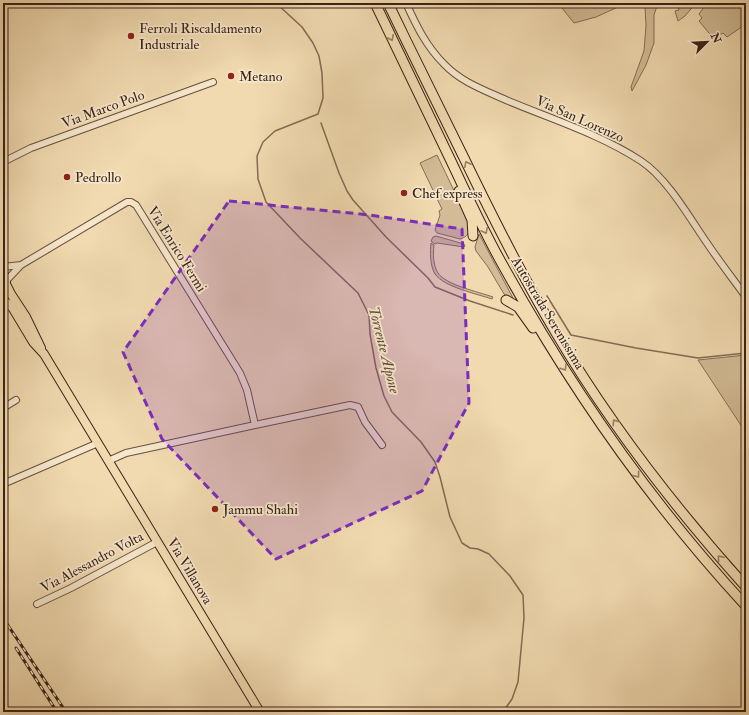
<svg xmlns="http://www.w3.org/2000/svg" width="749" height="715" font-family="'IM FELL Double Pica',serif">
	<style>
		.green { fill: #d2bb96; stroke: #866e56 }
		.lines { fill: none; stroke-linecap: round; stroke-linejoin: round }
		.stream { stroke: #836b53; stroke-width: 1.5 }
		.minor-casing { stroke: #68503c; stroke-width: 8 }
		.major-casing { stroke: #3b2216; stroke-width: 10 }
		.highway-casing { stroke: #3b2216; stroke-width: 11 }
		.minor { stroke: #f6e7cc; stroke-width: 6 }
		.major { stroke: #f1dab0; stroke-width: 8 }
		.highway { stroke: #f1dab0; stroke-width: 9 }
		.rail-casing { stroke: #3b2216; stroke-width: 3 }
		.rail { stroke: #f6e7cc; stroke-width: 1.5; stroke-dasharray: 4.5; stroke-linecap: butt }
		.oneway { stroke: #967e63 }
		.marked { fill: #7b2cbf; fill-opacity: 0.2; stroke: #7b2cbf; stroke-width: 3; stroke-dasharray: 8 5; stroke-linejoin: round }
		.poi-dot { fill: #8f2418; stroke: #f6e7cc; stroke-width: 1.5 }
		.labels { text-anchor: middle; dominant-baseline: central; stroke-width: 3.5; stroke-linejoin: round; paint-order: stroke }
		.poi-label { font-size: 14px; fill: #3b2216; stroke: #f6e7cc; text-anchor: start }
		.street-label { font-size: 14px; fill: #3b2216; stroke: #f6e7cc }
		.water-label { font-size: 15px; font-style: italic; fill: #654c3a; stroke: #f6e7cc }
	</style>
	<rect width="100%" height="100%" fill="#f1dab0"/>
	<filter id="stains"><feTurbulence type="fractalNoise" baseFrequency=".005" numOctaves="4"/><feColorMatrix values="0 0 0 0 .2 0 0 0 0 .09 0 0 0 0 .02 0 0 0 .5 -.17"/></filter>
	<radialGradient id="worn" r=".72"><stop offset=".6" stop-color="#630" stop-opacity="0"/><stop offset="1" stop-color="#630" stop-opacity=".3"/></radialGradient>
	<!-- green -->
	<path class="green" d="M558,3H627L596,17L574,23Z
		M638,3H658L654,15V43L646,65L632,91L631,87L644,51L646,26L645,7Z
		M677,3H696L685,16L678,21L675,11L679,10Z
		M707,3H746V24L727,37L723,33L714,39L699,21L702,18L699,14Z
		M437,155L470,224C470,232 468,237 460,239L437,233L435,230L440,215L439,211L442,209L420,163Z
		M479,234L513,298L512,299L504,294L488,267L476,251L475,247Z
		M436,236L464,244L465,246L464,247L437,243L435,244L431,241L433,237Z
		M431,243L434,245C433,254 433,265 438,273C446,285 479,292 493,297L492,299C477,294 444,287 435,274C430,266 430,252 431,243Z
		M746,355V433L698,360Z"/>
	<g class="lines">
		<!-- stream -->
		<path class="stream" d="M276,3L302,27L313,43L319,56L322,73L323,98L318,114L275,131L263,142L257,156L258,179L266,202L300,238L358,293L369,315L370,334L376,368L384,396L392,412L421,442L435,462L440,477L450,517L462,543L470,548L478,549L489,554L510,576L523,595L524,618L518,682L512,699L505,709L500,712
			M321,123L339,173L347,191L353,200L386,237L428,278L435,287L470,301L513,315
			M547,296L571,335L636,348L698,358L746,353"/>
		<defs>
			<path id="minor" d="M406,3C416,25 426,46 444,64C461,82 484,90 506,100C551,119 600,134 641,161C667,178 689,217 707,243C719,261 733,279 746,297
				M3,162L31,148L213,82
				M3,267L21,265L127,202H131L136,205L240,373L247,390L255,425L126,453L108,461
				M6,281L21,265
				M3,408L16,400
				M255,425L350,405L358,407L365,422L382,445
				M3,484L98,443
				M37,604L71,588L157,542"/>
			<path id="major" d="M3,272L6,281L5,288
				M6,284L11,294L26,317L41,348
				M3,300L12,307L33,342L44,354L260,712"/>
			<path id="highway" d="M375,3C400,56 426,108 451,161C468,197 485,234 505,269C572,390 652,504 746,606
				M388,3C413,55 439,107 464,158C493,218 522,276 556,333C610,424 675,508 746,587
				M459,191L472,220L473,236
				M506,300L518,307L533,328"/>
		</defs>
		<!-- minor casing -->
		<use href="#minor" class="minor-casing"/>
		<!-- major casing -->
		<use href="#major" class="major-casing"/>
		<!-- highway casing -->
		<use href="#highway" class="highway-casing"/>
		<!-- minor -->
		<use href="#minor" class="minor"/>
		<!-- major -->
		<use href="#major" class="major"/>
		<!-- highway -->
		<use href="#highway" class="highway"/>
		<defs>
			<path id="rail" d="M3,618L66,712
				M16,648L57,712"/>
		</defs>
		<!-- rail casing -->
		<use href="#rail" class="rail-casing"/>
		<!-- rail -->
		<use href="#rail" class="rail"/>
	</g>
	<!-- one-way arrows -->
	<defs><path id="oneway-chevron" d="M-2-3.5L2.5 0L-2 3.5" fill="none" stroke-width="1.6" stroke-linecap="round" stroke-linejoin="round"/></defs>
	<g class="oneway">
		<use href="#oneway-chevron" transform="translate(391 38) rotate(64)"/>
		<use href="#oneway-chevron" transform="translate(467 164) rotate(-116)"/>
		<use href="#oneway-chevron" transform="translate(485 231) rotate(64)"/>
		<use href="#oneway-chevron" transform="translate(564 368) rotate(57)"/>
		<use href="#oneway-chevron" transform="translate(615 422) rotate(-125)"/>
		<use href="#oneway-chevron" transform="translate(637 475) rotate(54)"/>
		<use href="#oneway-chevron" transform="translate(720 558) rotate(-130)"/>
	</g>
	<!-- marked area -->
	<path class="marked" d="M229,201L370,215L462,229L469,403L422,491L276,559L162,439L123,352Z"/>
	<!-- markers -->
	<g class="poi-dot">
		<circle cx="131" cy="36" r="4"/>
		<circle cx="231" cy="76" r="4"/>
		<circle cx="67" cy="177" r="4"/>
		<circle cx="404" cy="193" r="4"/>
		<circle cx="215" cy="509" r="4"/>
	</g>
	<g class="labels">
		<!-- poi labels -->
		<g class="poi-label">
			<text x="139" y="28">Ferroli Riscaldamento<tspan x="139" dy="16">Industriale</tspan></text>
			<text x="239" y="76">Metano</text>
			<text x="75" y="177">Pedrollo</text>
			<text x="412" y="193">Chef express</text>
			<text x="223" y="509">Jammu Shahi</text>
		</g>
		<!-- street labels -->
		<g class="street-label">
			<text transform="translate(103 109) rotate(-20)">Via Marco Polo</text>
			<text transform="translate(580 119) rotate(24)">Via San Lorenzo</text>
			<text transform="translate(177 249) rotate(58)">Via Enrico Fermi</text>
			<text transform="translate(548 313) rotate(59)">Autostrada Serenissima</text>
			<text transform="translate(92 562) rotate(-28)">Via Alessandro Volta</text>
			<text transform="translate(190 571) rotate(59)">Via Villanova</text>
		</g>
		<!-- water labels -->
		<g class="water-label">
			<text transform="translate(384 350) rotate(76)">Torrente Alpone</text>
		</g>
	</g>
	<!-- margin -->
	<rect width="749" height="715" fill="none" stroke="#f1dab0" stroke-width="16"/>
	<rect x="4" y="4" width="741" height="707" fill="none" stroke="#3b2216" stroke-width="2"/>
	<rect x="8" y="8" width="733" height="699" fill="none" stroke="#3b2216"/>
	<!-- north arrow -->
	<g transform="translate(707 42) rotate(66)" stroke="#f6e7cc" stroke-width="3" paint-order="stroke">
	<path d="M0-3L7 15L0 10L-7 15Z" fill="#3b2216"/>
	<text y="-6" font-size="11" font-weight="bold" text-anchor="middle" fill="#3b2216">N</text>
	</g>
	<rect width="100%" height="100%" filter="url(#stains)"/>
	<rect width="100%" height="100%" fill="url(#worn)"/>
</svg>
